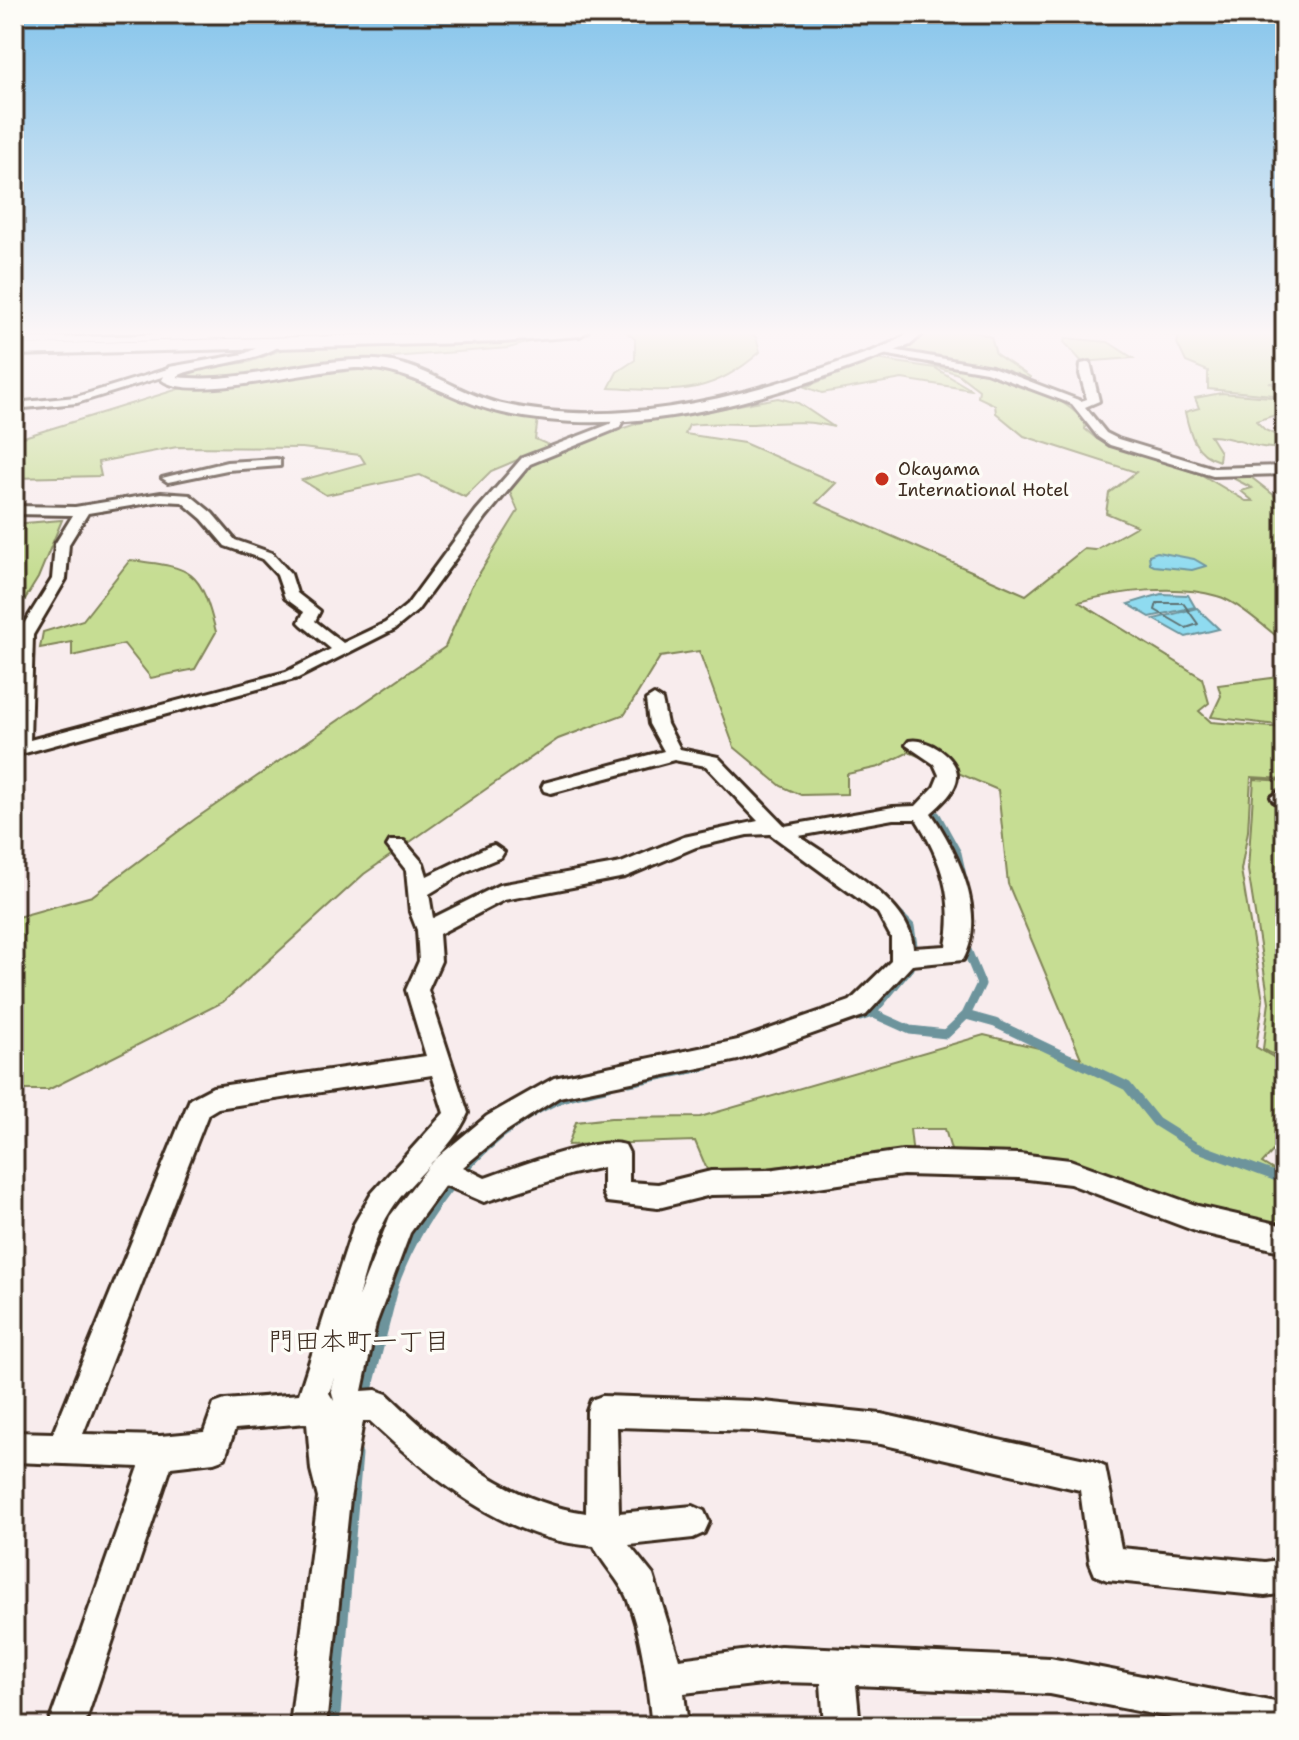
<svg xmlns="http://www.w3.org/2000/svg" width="1299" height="1740" font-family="'Shantell Sans','Klee One',sans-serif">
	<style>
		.green { fill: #c6dd93; stroke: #808458; stroke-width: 2 }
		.water { fill: #8fdbf0; stroke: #6d949c; stroke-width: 2 }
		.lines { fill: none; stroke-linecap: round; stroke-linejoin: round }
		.shore { stroke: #5d7172; stroke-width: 2 }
		.stream-far2 { stroke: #6d949c; stroke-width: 7 }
		.stream-far1 { stroke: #6d949c; stroke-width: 9 }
		.stream { stroke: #6d949c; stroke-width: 11 }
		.minor-casing { stroke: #3b2a1e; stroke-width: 6 }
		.tertiary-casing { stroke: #3b2a1e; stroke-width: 6 }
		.primary-casing { stroke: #3b2a1e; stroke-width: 6 }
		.minor { fill: #fdfcf7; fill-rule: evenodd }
		.tertiary { fill: #fdfcf7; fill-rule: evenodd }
		.primary { fill: #fdfcf7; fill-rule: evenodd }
		.poi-dot { fill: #c8321e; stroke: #fdfcf7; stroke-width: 3 }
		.labels { text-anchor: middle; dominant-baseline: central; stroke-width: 7; stroke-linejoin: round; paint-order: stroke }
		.far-poi-label { font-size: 18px; fill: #3b2a1e; stroke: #fdfcf7; text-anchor: start }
		.near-neighbourhood-label { font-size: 26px; fill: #3b2a1e; stroke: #fdfcf7 }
	</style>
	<rect width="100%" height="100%" fill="#f8eced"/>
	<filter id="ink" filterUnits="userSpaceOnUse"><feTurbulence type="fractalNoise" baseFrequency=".0125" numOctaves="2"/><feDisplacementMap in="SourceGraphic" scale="16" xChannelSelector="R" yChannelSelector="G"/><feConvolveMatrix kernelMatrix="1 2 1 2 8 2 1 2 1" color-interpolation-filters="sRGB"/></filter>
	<g filter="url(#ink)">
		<!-- green -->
		<path class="green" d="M421,331H465L466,334L533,341L509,348L392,357L377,367L483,409L538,419L535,439L551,446L491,471L465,497L420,475L326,495L302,480L365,463L360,455L302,448L177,447L98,462L101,476L14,478V440L185,387L208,384L212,379L181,377L184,371L249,362L286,348Z
			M625,331H745L756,337L760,352C709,398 672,391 609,388L617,372L635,360V339Z
			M929,331H973L991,337L996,354L1030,377V382L987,366L898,350Z
			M1146,331H1285L1279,332L1285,335V381L1271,383L1285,391V396L1208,389V371L1186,362L1177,343L1179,336Z
			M1065,338L1108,342L1133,358L1082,362L1064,342Z
			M876,359L935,368L972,390L902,379L822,393L805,387Z
			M916,360C972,368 1046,379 1086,422L1085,429L1097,439L1202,475L1246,501H1253L1241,491L1252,488L1227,475L1247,474L1285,504V643C1268,630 1237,601 1217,596C1176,584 1120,591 1079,602L1202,678L1209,703L1199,711L1211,722L1285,728V779L1251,777L1248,831L1241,870L1263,1000L1256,1047L1285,1064V1138L1262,1163L1285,1177V1232L953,1157L945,1129H910L913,1156L708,1172L695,1141L568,1145L576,1122L611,1118L700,1117L984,1035L1081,1058L1008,884L998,790L909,752L879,767L847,774V794L801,795L781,786L734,747L699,651L660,657L625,714L558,739L364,874L223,1002L48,1090H14V918L92,896L195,819L445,647L471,587L518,511L509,490L532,461L575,444L642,422L778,398L798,403L834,427C805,419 782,423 753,424C731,424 711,422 689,425L685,434L744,443L836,483L816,503L1026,595L1084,549L1095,550L1137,526L1106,513L1109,493L1136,472L1024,436L996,413L995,405L978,397L979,390L958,374Z
			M1221,393L1285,398V412L1256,421L1265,430L1285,439V446C1261,454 1236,435 1210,436L1220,452L1219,461C1195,454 1190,435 1185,412L1199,408L1195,398Z
			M62,520L38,578L14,617V524Z
			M130,560C193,568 200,568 216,632L195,669L151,678L124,644L72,656V642L40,648L43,632L83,620Z
			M1285,665V726L1211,717L1221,696L1218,685L1279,677Z
			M1254,779L1285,781V1061L1263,1049L1269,1002L1248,870Z"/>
		<!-- water -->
		<path class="water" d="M1157,552L1194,559L1206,566L1192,570L1154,566L1150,564L1149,555Z
			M1161,594L1188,595L1195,607L1150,617L1128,604Z
			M1197,608L1219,629L1186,637L1154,619Z"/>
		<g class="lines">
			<!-- shore -->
			<path class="shore" d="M1157,603H1183L1198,624L1186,628L1155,610Z"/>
			<!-- stream-far2 -->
			<path class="stream-far2" d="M937,815L958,853L969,902
				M880,895L911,926L915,952
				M966,946L968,952"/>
			<!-- stream-far1 -->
			<path class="stream-far1" d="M872,1013L909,968L915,950
				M966,1015L981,984L967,950
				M860,1017L872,1013L910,1030L946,1034L966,1015L995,1023L1127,1086L1156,1122L1196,1147L1285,1180
				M629,1082L707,1066
				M391,1294C416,1215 479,1136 555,1101C572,1093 591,1091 609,1086"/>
			<!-- stream -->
			<path class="stream" d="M365,1398L392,1292
				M334,1726L357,1454"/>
			<defs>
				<path id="minor" d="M272,331H354L349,334L14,345V339Z
					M881,348L992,367L1081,401L1087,399L1080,374L1081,364L1090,362L1099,401L1085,407L1106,433L1118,439L1214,468L1285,466V474L1213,476L1110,445L1098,437L1072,404L986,372L877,353Z
					M174,367L178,368V372L77,403L14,409V403L76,397Z
					M618,416L624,419L619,428L530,464L486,517L417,611L395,629L298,678L14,756L17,635L52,579L55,544L73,515L14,514V506L75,507L161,493L190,495L212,513L235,540L272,553L291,574L297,593L320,611L315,621L343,643L385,623L407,605L476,511L522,458L610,424ZM161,501L182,502L202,519L225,546L262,559L277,575L285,598L304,612L299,622L302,625L331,649L286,672L30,740L33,635L66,579L69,544L88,513Z
					M276,459L280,460V466L227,470L168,482L162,478L227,462Z
					M654,695L662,700L667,724L680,749L718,757L785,826L893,807L916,806L934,787L939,775L934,764L906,745L909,741C926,737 958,757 957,776C957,790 941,804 931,813C957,852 988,913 963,960L912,965L866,1015L738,1060L559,1097L505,1132L463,1167L485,1178C514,1168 599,1135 625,1145L629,1153V1182L658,1184L711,1171L768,1170L903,1151L1019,1154L1070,1160L1198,1206L1285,1226V1252L1198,1232L1070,1184L1019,1178L903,1175L768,1194L711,1195L658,1208L607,1202L603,1193V1167L572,1174L484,1202L445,1185L410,1233L376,1324L362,1391L376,1390L387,1394C444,1448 505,1501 586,1513L587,1411L591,1400L602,1396L754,1401L881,1414L1094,1461L1105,1466L1121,1548L1265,1562L1285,1559V1593L1265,1596L1107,1580L1095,1575L1090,1563L1080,1490L881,1444L754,1431L617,1427L619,1513L693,1506L704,1511L709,1522L704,1533L693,1538L629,1545L653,1575L679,1659L780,1646L1050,1658L1285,1704V1726H1214L1050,1694L856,1685L860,1726H824L821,1683L780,1682L684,1693L688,1726H652C647,1683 643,1639 627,1598C620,1580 603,1565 594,1546C507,1541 431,1478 370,1421H363L350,1499L326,1726H290L318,1498L311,1470L307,1423L235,1429L225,1458L214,1462L171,1467L84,1726H48L139,1467L14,1462V1432L53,1433L190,1099L213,1087L426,1056L406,990L419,961L417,930L410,912L406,870L387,846L390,841H404L423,863L427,876L487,847L494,845L504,852L501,857L467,871L429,894L433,918L499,885L621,863L684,837L758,821L706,766L674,760L551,793L544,791L542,787L544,783L664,751L649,724L646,700ZM893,819H916C941,858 955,899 946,946L913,948C912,901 834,861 799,836ZM770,834L878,913L891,937V961L850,1001L738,1040L554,1078L487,1116L432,1162L390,1216L358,1297C367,1267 374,1236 391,1210C414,1175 452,1151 468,1113L428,990L441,961L439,934L504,900L625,877L696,847L747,835ZM432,1075L444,1113L372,1193L354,1224L299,1394L225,1400L214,1404L204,1432L160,1436L83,1434L208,1114L218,1108ZM335,1375L331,1388L334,1401L329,1393Z
					M1280,791L1285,792V804L1273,801L1271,797Z"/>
				<path id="tertiary" d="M912,331H926L910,345C782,395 641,443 503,413C452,402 412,368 359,368C318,368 191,403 162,380L169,367L244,354L271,341L278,345L276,348C250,364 186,367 177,377C244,385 309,357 376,360C422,362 458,394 502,404C611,428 726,402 829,366C857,356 888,348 912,331Z"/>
				<path id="primary" d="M520,331H588L580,336L502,342L14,355V345Z"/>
			</defs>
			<!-- minor casing -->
			<use href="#minor" class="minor-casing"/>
			<!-- tertiary casing -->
			<use href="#tertiary" class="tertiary-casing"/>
			<!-- primary casing -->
			<use href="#primary" class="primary-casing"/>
			<!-- minor -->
			<use href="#minor" class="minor"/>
			<!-- tertiary -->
			<use href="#tertiary" class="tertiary"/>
			<!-- primary -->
			<use href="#primary" class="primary"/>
		</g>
	</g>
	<!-- sky -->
	<linearGradient id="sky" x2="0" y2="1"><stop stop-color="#84c4eb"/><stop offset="0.58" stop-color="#fcf6f7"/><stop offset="1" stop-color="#fcf6f7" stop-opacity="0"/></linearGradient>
	<rect width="1299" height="574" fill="url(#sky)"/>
	<!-- markers -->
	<circle class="poi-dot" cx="882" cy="479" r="8"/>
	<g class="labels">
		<!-- far-poi labels -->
		<g class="far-poi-label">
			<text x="898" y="469">Okayama<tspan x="898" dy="21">International Hotel</tspan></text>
		</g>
		<!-- near-neighbourhood labels -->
		<g class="near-neighbourhood-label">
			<text x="359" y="1340">門田本町一丁目</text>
		</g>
	</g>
	<!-- margin -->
	<rect width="1299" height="1740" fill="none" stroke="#fdfcf7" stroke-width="48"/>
	<rect x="24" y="24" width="1251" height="1692" fill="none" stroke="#3b2a1e" stroke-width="3" filter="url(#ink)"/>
</svg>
